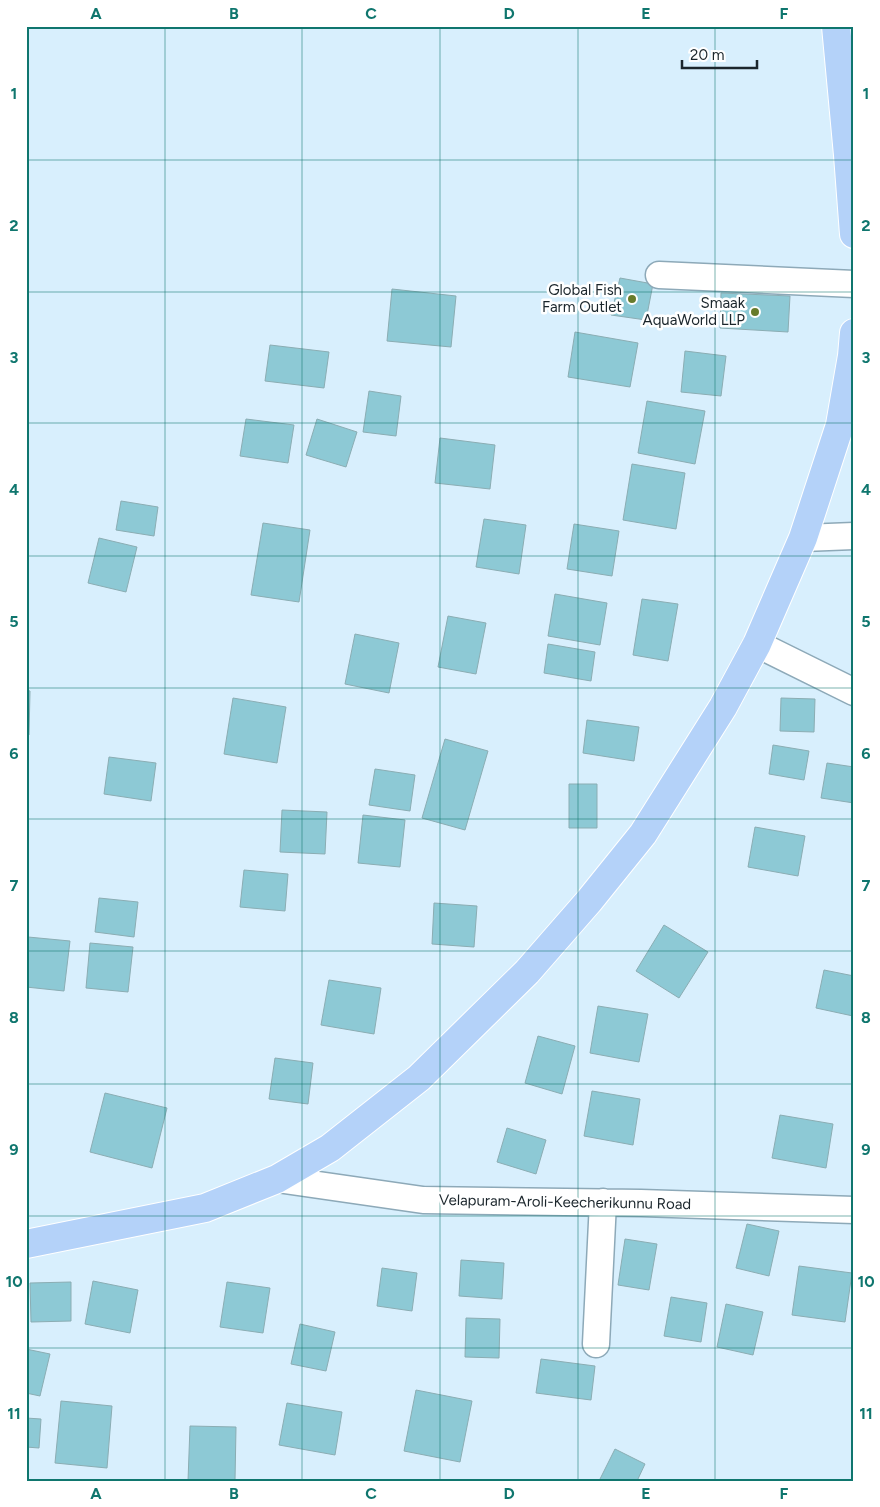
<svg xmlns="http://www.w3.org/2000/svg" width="880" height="1507" font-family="Figtree,sans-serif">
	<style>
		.building { fill: #8dc9d5; stroke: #8badb3 }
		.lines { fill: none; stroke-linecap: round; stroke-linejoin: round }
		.street-casing { stroke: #8da9b8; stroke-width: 29 }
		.highway-casing { stroke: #fff; stroke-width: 30 }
		.street { stroke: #fff; stroke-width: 26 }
		.highway { stroke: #b4d2f9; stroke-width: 28 }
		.grid { fill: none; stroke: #0f766e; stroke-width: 1; stroke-opacity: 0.55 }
		.poi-dot { fill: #677b2b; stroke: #fff; stroke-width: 2 }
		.labels { text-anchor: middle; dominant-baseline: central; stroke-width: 5; stroke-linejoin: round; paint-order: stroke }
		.poi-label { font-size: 15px; fill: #1b262c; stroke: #fff; text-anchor: end }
		.street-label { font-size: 15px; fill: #1b262c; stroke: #fff }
		.neatline { fill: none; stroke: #0f766e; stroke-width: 2 }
		.grid-label { font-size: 16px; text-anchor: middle; font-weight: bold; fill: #0f766e }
	</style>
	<rect width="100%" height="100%" fill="#d8effd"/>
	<!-- building -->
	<path class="building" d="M620,278L653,284L646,320L611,315Z
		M392,289L456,296L451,347L387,341Z
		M721,293L790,296L788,332L720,328Z
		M575,332L638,343L630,387L568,377Z
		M270,345L329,352L324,388L265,381Z
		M685,351L726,356L721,396L681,392Z
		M369,391L401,396L396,436L363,432Z
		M647,401L705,411L695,464L638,453Z
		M246,419L294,425L288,463L240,456Z
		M317,419L357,432L346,467L306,455Z
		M440,438L495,445L490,489L435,483Z
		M632,464L685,473L676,529L623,520Z
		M121,501L158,507L154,536L116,530Z
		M484,519L526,525L519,574L476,567Z
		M263,523L310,530L299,602L251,595Z
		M574,524L619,531L612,576L567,569Z
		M99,538L137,547L126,592L88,583Z
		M555,594L607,603L600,645L548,636Z
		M642,599L678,604L668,661L633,655Z
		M448,616L486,623L476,674L438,667Z
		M355,634L399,643L389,693L345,684Z
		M548,644L595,652L591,681L544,673Z
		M26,690L30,691L29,735H26Z
		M233,698L286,707L277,763L224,754Z
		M781,698L815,699L814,732L780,731Z
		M587,720L639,727L634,761L583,753Z
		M445,739L488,751L465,830L422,818Z
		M773,745L809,751L804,780L769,774Z
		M109,757L156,763L151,801L104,794Z
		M827,763L854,767V803L821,798Z
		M375,769L415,775L410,811L369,805Z
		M569,784H597V828H569Z
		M282,810L327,812L325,854L280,852Z
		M363,815L405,820L400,867L358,863Z
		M755,827L805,836L798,876L748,867Z
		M244,870L288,874L285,911L240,907Z
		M99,898L138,902L134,937L95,932Z
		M434,903L477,906L474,947L432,944Z
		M664,925L708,952L679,998L636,971Z
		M28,937L70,941L64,991L26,987V956Z
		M90,943L133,947L128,992L86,988Z
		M824,970L854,976L853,1016L816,1008Z
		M329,980L381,988L374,1034L321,1025Z
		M598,1006L648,1014L639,1062L590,1053Z
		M538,1036L575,1046L562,1094L525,1083Z
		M275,1058L313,1063L308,1104L269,1099Z
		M592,1091L640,1099L633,1145L584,1136Z
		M105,1093L167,1108L152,1168L90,1152Z
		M780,1115L833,1124L826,1168L772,1158Z
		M507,1128L546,1140L536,1174L497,1162Z
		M747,1224L779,1231L769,1276L736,1268Z
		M625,1239L657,1244L649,1290L618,1285Z
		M461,1260L504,1263L502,1299L459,1296Z
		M799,1266L852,1273L845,1322L792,1315Z
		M382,1268L417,1273L412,1311L377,1306Z
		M93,1281L138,1290L130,1333L85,1324Z
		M71,1282V1321L31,1322L30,1283Z
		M227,1282L270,1288L263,1333L220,1327Z
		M671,1297L707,1303L701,1342L664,1336Z
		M726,1304L763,1312L753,1355L717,1347Z
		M466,1318L500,1319L499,1358L465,1357Z
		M300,1324L335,1332L326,1371L291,1364Z
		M26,1349L50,1354L40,1396L26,1393Z
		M541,1359L595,1366L591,1400L536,1393Z
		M416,1390L472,1401L460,1462L404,1451Z
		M61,1401L112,1406L107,1468L55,1463Z
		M287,1403L342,1412L335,1455L279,1445Z
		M26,1418L41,1419L39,1448L26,1447Z
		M190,1426L236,1427L235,1481H188Z
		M615,1449L645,1464L637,1481H599Z"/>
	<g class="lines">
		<defs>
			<path id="street" d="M659,275L854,284
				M803,538L854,536
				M757,644L854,692
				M277,1179L423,1200L641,1203L854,1210
				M596,1344L603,1202"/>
			<path id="highway" d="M836,26L848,155L854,234
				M26,1244L205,1208L277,1179L330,1148L419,1078L527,972L589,901L643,834L723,707L757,644L803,538L840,425L852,356L854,333"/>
		</defs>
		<!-- street casing -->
		<use href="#street" class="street-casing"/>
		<!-- highway casing -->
		<use href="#highway" class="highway-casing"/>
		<!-- street -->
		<use href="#street" class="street"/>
		<!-- highway -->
		<use href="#highway" class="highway"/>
	</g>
	<!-- grid -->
	<path class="grid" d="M165,26V1481M302,26V1481M440,26V1481M578,26V1481M715,26V1481M26,160H854M26,292H854M26,423H854M26,556H854M26,688H854M26,819H854M26,951H854M26,1084H854M26,1216H854M26,1348H854"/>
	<!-- markers -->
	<g class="poi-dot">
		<circle cx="632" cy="299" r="5"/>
		<circle cx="755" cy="312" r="5"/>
	</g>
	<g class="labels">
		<!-- poi labels -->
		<g class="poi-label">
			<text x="622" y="290">Global Fish<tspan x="622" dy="17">Farm Outlet</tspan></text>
			<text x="745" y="303">Smaak<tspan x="745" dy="17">AquaWorld LLP</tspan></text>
		</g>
		<!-- street labels -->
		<g class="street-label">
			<text transform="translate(565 1202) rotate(1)">Velapuram-Aroli-Keecherikunnu Road</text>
		</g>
	</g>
	<!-- border -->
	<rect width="880" height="1507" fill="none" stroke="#ffffff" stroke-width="55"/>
	<!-- scale -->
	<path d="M682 60v8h75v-8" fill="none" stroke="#1b262c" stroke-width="2.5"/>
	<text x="690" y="60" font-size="15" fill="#1b262c" stroke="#ffffff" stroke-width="4" paint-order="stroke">20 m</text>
	<rect x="28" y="28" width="824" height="1452" class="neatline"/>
	<g class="grid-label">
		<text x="96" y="19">A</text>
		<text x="234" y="19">B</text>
		<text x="371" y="19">C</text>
		<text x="509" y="19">D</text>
		<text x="646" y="19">E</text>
		<text x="784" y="19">F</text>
		<text x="14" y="99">1</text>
		<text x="866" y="99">1</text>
		<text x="14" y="231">2</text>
		<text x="866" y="231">2</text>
		<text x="14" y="363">3</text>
		<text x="866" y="363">3</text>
		<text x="14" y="495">4</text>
		<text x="866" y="495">4</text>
		<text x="14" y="627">5</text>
		<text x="866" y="627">5</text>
		<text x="14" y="759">6</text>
		<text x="866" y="759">6</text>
		<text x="14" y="891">7</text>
		<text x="866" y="891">7</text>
		<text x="14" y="1023">8</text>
		<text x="866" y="1023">8</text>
		<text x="14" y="1155">9</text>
		<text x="866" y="1155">9</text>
		<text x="14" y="1287">10</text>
		<text x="866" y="1287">10</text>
		<text x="14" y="1419">11</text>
		<text x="866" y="1419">11</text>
		<text x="96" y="1499">A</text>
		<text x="234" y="1499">B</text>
		<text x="371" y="1499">C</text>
		<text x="509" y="1499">D</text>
		<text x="646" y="1499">E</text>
		<text x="784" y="1499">F</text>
	</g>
</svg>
